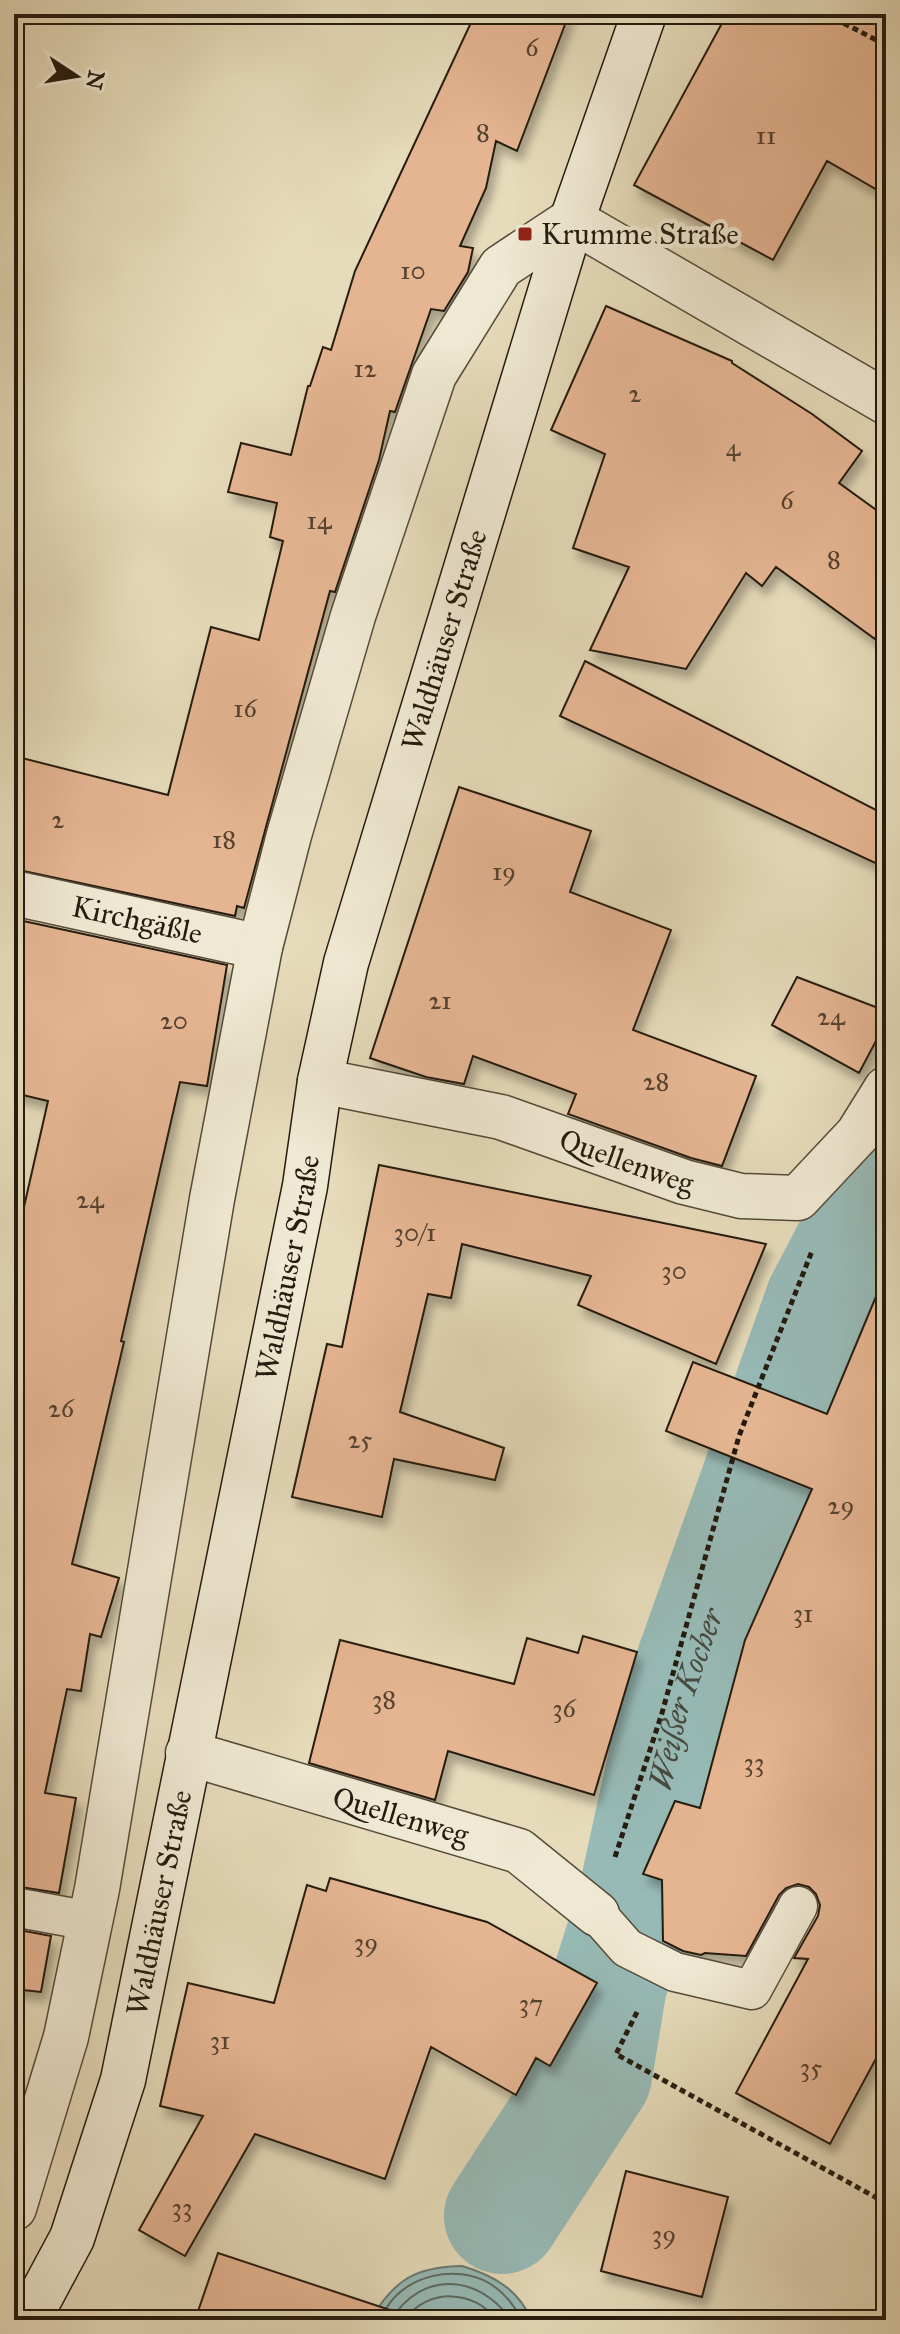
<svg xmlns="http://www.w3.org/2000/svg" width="900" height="2334" font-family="'IM FELL Great Primer',serif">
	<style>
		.water { fill: #97bab6; stroke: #697a73; stroke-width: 2 }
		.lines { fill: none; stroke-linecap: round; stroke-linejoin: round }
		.shore { stroke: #5e6a62; stroke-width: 2 }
		.river { stroke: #97bab6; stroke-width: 116 }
		.building { fill: #e5b592; stroke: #251b0f; stroke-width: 2; filter: url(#shadow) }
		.lane-casing { stroke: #554b3a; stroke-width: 41 }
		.street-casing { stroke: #554b3a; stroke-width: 47 }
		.secondary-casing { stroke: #251b0f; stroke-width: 47 }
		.path { stroke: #251b0f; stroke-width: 5; stroke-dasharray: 6 4; stroke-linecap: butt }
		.lane { stroke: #efe8d2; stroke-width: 38 }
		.street { stroke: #efe8d2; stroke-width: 44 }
		.secondary { stroke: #efe8d2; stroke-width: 44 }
		.poi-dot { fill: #8f2418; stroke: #efe8d2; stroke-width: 3 }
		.labels { text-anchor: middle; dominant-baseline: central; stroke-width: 8; stroke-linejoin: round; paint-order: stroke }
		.number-label { font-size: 26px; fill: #554230 }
		.poi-label { font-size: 30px; fill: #251b0f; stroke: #efe8d2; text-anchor: start }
		.street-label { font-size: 30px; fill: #251b0f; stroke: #efe8d2 }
		.water-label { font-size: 32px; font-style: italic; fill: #474b41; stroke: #efe8d2 }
	</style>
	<defs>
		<filter id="shadow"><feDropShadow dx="5" dy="9" stdDeviation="4" flood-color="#0004"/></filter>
	</defs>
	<rect width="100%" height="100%" fill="#e6dbba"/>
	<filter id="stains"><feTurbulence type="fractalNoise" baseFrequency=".0025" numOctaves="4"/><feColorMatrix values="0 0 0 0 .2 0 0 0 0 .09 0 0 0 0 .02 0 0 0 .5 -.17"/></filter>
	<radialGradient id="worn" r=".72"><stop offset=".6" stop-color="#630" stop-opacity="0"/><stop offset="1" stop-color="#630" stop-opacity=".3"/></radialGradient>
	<!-- water -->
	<path class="water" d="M462,2266C492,2275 519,2289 531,2320H370C395,2279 415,2267 462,2266Z"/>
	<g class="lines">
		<!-- shore -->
		<path class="shore" d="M387,2307C407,2275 456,2264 489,2283C504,2292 514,2305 522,2320
			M391,2320C422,2270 479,2274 511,2320
			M405,2320C426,2288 475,2289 496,2320"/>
		<!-- river -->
		<path class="river" id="s1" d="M502,2216L594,2075L609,1984L635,1902L677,1711L823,1302L886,1182"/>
	</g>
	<!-- building -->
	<path class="building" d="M475,14H569L517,151L496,141L486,188L460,246L473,248L468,272L444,311L431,309L395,412L390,411L379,460L335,592L330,591L244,908L237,906L235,916L14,869V756L168,795L211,627L259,640L283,541L270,537L277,503L228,492L241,443L291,455L308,386H310L323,347L331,350L355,271Z
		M727,14H886V195L827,161L773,260L634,185Z
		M606,306L732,361V363L812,414L862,451L839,483L886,517V647L776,567L762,586L746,573L686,669L590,650L629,567L573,548L605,454L551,430Z
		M585,661L886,815V868L560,716Z
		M459,787L591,831L570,892L671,930L633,1030L756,1076L722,1166L691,1158L568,1114L576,1094L473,1056L464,1084L426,1077L370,1058Z
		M14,919L227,965L207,1086L180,1082L121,1341L124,1342L72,1564L119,1578L101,1637L90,1634L81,1691L67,1689L45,1793L76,1798L59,1893L14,1886V1251L48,1101L14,1093Z
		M797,977L886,1011V1022L859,1073L772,1025Z
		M379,1165L409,1171L766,1244L716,1364L578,1305L591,1276L462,1244L451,1298L428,1294L400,1412L504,1448L495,1480L394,1459L382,1517L292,1497L327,1344L342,1347Z
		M885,1275L886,2040L830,2144L736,2093L808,1959L794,1958L818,1916L820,1905L816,1894L809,1887L798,1884L786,1888L779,1895L746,1956L705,1953L701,1955L683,1951L663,1941L662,1880L643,1874L675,1801L700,1808L745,1640L812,1489L666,1431L693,1362L827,1414Z
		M583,1636L637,1652L594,1795L448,1751L435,1800L309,1763L340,1640L514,1684L527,1638L578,1653Z
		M330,1878L487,1922L597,1983L550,2066L536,2058L516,2095L431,2047L385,2179L255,2134L185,2256L139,2230L203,2116L160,2106L188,1983L274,2003L307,1885L326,1891Z
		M14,1929L51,1936L41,1992L14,1989Z
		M626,2171L728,2197L702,2297L601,2271Z
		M218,2253L390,2310L389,2320H195Z"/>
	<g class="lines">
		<defs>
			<path id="lane" d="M14,1907L90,1921
				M597,1914L627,1948L675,1972L752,1990L798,1906"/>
			<g id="street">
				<path id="s2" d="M14,893L260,947"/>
				<path id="s3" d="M320,1081L501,1117L684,1182L741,1196L798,1198L858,1134L886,1089"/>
				<path id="s4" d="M188,1753L519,1851L597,1914"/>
				<path d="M14,2208L66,2037L97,1889L212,1199L260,947L289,835L353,616L434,375L501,267L572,220L886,402"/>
			</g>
			<g id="secondary">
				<path id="s5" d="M28,2320L72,2238L123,2080L305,1186L320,1081L346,963L572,220L644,14"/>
			</g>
		</defs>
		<!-- lane casing -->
		<use href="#lane" class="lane-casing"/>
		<!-- street casing -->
		<use href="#street" class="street-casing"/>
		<!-- secondary casing -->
		<use href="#secondary" class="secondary-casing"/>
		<!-- path -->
		<path class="path" d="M826,14L886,45
			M615,1857L662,1713L739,1436L812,1251
			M637,2012L616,2054L886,2203"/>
		<!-- lane -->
		<use href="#lane" class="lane"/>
		<!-- street -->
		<use href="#street" class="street"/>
		<!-- secondary -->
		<use href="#secondary" class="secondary"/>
	</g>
	<!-- markers -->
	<rect class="poi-dot" x="517" y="226" width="16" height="16" rx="4"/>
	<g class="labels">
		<!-- number labels -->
		<g class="number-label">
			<text x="532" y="47">6</text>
			<text x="483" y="132">8</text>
			<text x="766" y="135">11</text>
			<text x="413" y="270">10</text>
			<text x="365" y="368">12</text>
			<text x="635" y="393">2</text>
			<text x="733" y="447">4</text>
			<text x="787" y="500">6</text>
			<text x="319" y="520">14</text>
			<text x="834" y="559">8</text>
			<text x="245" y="708">16</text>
			<text x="58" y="819">2</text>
			<text x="224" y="839">18</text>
			<text x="504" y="871">19</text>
			<text x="440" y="1000">21</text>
			<text x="831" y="1016">24</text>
			<text x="174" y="1020">20</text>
			<text x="656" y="1081">28</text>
			<text x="90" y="1199">24</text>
			<text x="415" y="1232">30/1</text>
			<text x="674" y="1270">30</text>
			<text x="61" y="1408">26</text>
			<text x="360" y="1439">25</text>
			<text x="841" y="1505">29</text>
			<text x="803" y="1613">31</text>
			<text x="384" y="1699">38</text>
			<text x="564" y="1708">36</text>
			<text x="754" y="1762">33</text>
			<text x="366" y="1942">39</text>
			<text x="531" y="2003">37</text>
			<text x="220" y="2040">31</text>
			<text x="811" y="2067">35</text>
			<text x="182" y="2207">33</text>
			<text x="664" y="2234">39</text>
		</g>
		<!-- poi labels -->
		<g class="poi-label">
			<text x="541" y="234">Krumme Straße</text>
		</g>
		<!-- street labels -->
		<g class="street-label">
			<text stroke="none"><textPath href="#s5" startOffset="1736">Waldhäuser Straße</textPath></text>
			<text stroke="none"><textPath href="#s2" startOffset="126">Kirchgäßle</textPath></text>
			<text stroke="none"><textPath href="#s3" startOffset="318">Quellenweg</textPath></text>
			<text stroke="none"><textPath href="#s5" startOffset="1088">Waldhäuser Straße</textPath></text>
			<text stroke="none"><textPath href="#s4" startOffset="222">Quellenweg</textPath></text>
			<text stroke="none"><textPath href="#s5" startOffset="440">Waldhäuser Straße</textPath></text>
		</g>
		<!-- water labels -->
		<g class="water-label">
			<text stroke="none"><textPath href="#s1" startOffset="556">Weißer Kocher</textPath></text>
		</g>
	</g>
	<!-- margin -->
	<rect width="900" height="2334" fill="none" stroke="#e6dbba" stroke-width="48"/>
	<rect x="16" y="16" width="868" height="2302" fill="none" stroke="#251b0f" stroke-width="4"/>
	<rect x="24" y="24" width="852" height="2286" fill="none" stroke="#251b0f" stroke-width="2"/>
	<!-- north arrow -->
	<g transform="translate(76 76) rotate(102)" stroke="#efe8d2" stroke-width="6" paint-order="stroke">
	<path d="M0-6L14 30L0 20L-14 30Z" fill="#251b0f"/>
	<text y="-12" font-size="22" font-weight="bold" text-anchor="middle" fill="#251b0f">N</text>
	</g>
	<rect width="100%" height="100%" filter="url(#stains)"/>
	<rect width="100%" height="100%" fill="url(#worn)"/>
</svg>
